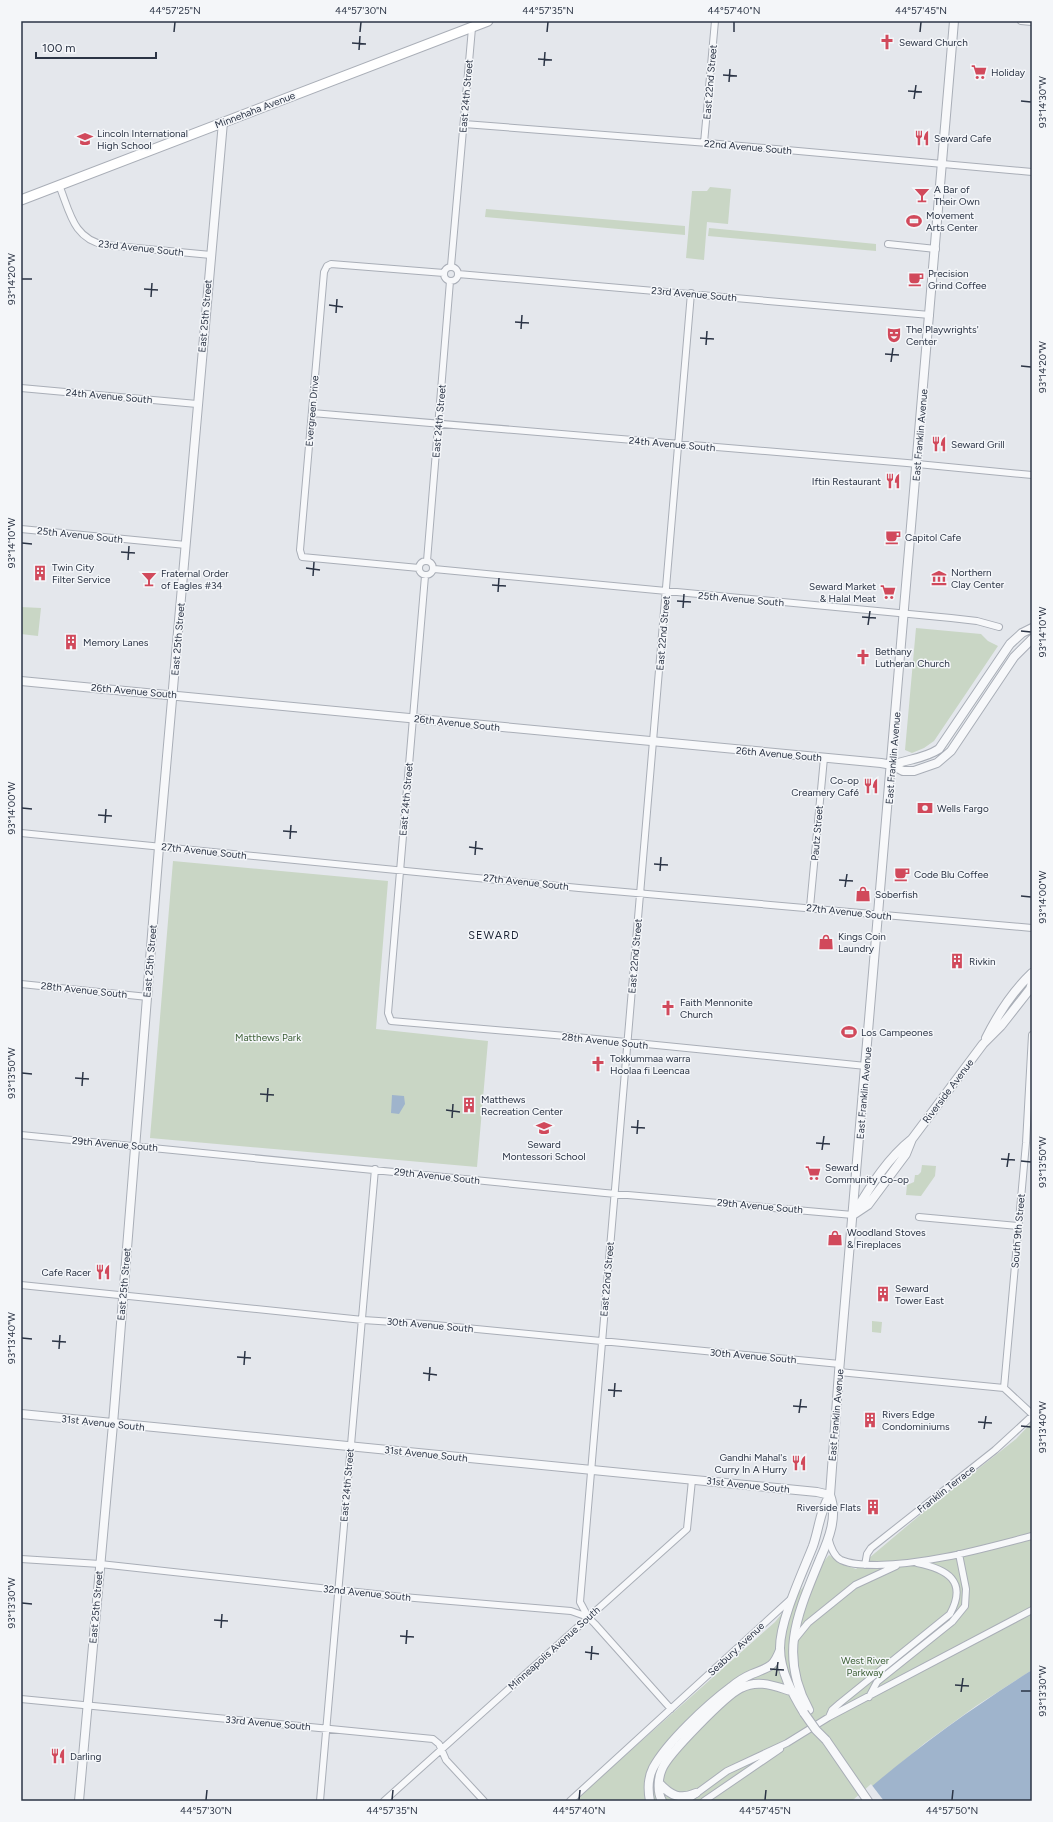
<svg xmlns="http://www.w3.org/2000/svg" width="1053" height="1822" font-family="Figtree,sans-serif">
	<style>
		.green { fill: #c9d6c5 }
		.water { fill: #9fb4cc }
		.pier { fill: #e4e7ec }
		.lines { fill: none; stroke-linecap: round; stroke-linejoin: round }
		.minor-casing { stroke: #a9aeb7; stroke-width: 8 }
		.tertiary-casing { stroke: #a9aeb7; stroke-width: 10 }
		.secondary-casing { stroke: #a9aeb7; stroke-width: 11 }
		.minor { stroke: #f7f8fa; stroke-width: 6 }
		.tertiary { stroke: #f7f8fa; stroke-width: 8 }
		.secondary { stroke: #fff; stroke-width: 9 }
		.tertiary-bridge-casing { stroke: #a9aeb7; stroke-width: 10; stroke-linecap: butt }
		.tertiary-bridge { stroke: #f7f8fa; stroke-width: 8 }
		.ticks { fill: none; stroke: #2b3445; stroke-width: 1.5 }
		.labels { text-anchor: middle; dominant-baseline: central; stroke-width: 3; stroke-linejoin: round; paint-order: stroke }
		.poi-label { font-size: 10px; fill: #2b3445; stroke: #f4f6f9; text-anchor: start }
		.street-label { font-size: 10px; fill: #2b3445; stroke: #f4f6f9 }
		.park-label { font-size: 10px; fill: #3f6138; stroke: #f4f6f9 }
		.neighbourhood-label { font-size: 11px; letter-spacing: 1px; fill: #1d2536; stroke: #f4f6f9 }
		.neatline { fill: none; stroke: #2b3445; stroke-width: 1.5 }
		.ticks-label { font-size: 10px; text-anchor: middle; fill: #2b3445 }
	</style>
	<rect width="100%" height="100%" fill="#e4e7ec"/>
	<!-- green -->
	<path class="green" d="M710,187L731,189L728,224L707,222L704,260L686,258L692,191H707Z
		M486,209L685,226V235L485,217Z
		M709,228L876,244V251L708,236Z
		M21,607L41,608L38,636L21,634Z
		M916,628L981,634L988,641L998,646L934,741L924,748L912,753L905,750Z
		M173,861L388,881L376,1029L488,1041L477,1167L150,1138Z
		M922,1165L936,1166L935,1176L921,1196L906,1195L907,1185L914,1182L915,1175H918L921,1172Z
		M872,1321L882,1322L881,1333L872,1332Z
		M1032,1422V1670L976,1706L925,1743L855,1801H574L775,1622L829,1555L841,1564L856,1569L926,1510L1016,1439Z"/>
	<!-- water -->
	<path class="water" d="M392,1095L404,1096L405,1104L399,1114L391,1113Z
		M1032,1670V1801H855C910,1752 969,1710 1032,1670Z"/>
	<!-- pier -->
	<path class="pier" d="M871,1784L884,1801H853V1800Z"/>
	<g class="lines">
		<defs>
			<path id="minor" d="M1021,21L1032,22
				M464,124L708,143L1032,172
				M704,143L715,21
				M59,185C70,212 73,239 105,245L211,255
				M888,244L936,249
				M451,266L472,28
				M444 274a7 7 0 1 1 14 0a7 7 0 1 1-14 0Z
				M458,274L930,315
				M21,388L197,404
				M312,413L907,463L1032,475
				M21,529L186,545
				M419 568a7 7 0 1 1 14 0a7 7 0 1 1-14 0Z
				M427,561L450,281
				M419,568L302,557L300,550L324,272L327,266L331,264L444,273
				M434,569L951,618L977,621L999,627
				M425,576L388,1013L391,1021L566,1036L866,1066
				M21,833L579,888L1032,928
				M810,907L824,758
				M21,984L148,997
				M21,1135L605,1193L853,1215
				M919,1217L1019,1226
				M21,1285L363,1320L425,1324L840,1364
				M839,1372L1004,1388
				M1004,1388L1026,1143L1032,1035
				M1004,1388L1032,1414
				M828,1537C830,1545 833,1556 841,1560C852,1565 866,1565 877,1565C930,1564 981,1549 1032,1536
				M21,1559L100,1564L403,1597L571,1611L588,1617L595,1624L671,1709
				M865,1565L867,1554L871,1548L995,1450L1032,1416
				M588,1617L580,1602L691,293
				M795,1639L808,1623L855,1585L896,1566
				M869,1697L877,1682L952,1622L965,1606L966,1589L959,1554
				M21,1699L433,1739L439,1744L446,1760L484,1801
				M829,1717L832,1710L840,1703L950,1614C968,1581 947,1569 917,1563
				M320,1801L375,1169
				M384,1801L687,1529L692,1480
				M570,1801L792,1598
				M686,1801L727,1771L787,1743L829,1717L1032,1610
				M704,1801L780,1749"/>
			<path id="tertiary" d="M21,681L881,763L892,765L903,771H914L937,763L951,751L1014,657L1032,639
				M892,765C908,759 924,759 939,749L1010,644L1022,633L1032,628
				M986,1038C998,1014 1013,991 1032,973
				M855,1212C871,1185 888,1158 912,1139
				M853,1215L868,1205L906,1154L912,1139L918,1131L983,1044L1001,1026L1030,989L1032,983
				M21,1414L817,1492L830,1495
				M809,1710C778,1654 798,1613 820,1559C829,1539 838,1516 830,1495L839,1372L954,21
				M804,1713C792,1693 780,1671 780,1648C780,1620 802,1574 813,1546C819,1529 820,1510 830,1495
				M826,1740L868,1801
				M659,1783C671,1796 680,1800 696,1793
				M79,1801L113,1424L159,847L223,122
				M650,1801C648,1791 648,1778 653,1768C667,1742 707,1705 731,1687C737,1682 745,1677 752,1674C769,1667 773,1668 780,1650
				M662,1801C657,1792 658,1778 662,1769C668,1754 726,1695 741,1688C758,1679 774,1686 791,1691"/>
			<path id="secondary" d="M21,200L488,21"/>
		</defs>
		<!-- minor casing -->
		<use href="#minor" class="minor-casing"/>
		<!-- tertiary casing -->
		<use href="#tertiary" class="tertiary-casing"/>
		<!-- secondary casing -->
		<use href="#secondary" class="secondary-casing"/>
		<!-- minor -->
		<use href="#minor" class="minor"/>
		<!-- tertiary -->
		<use href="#tertiary" class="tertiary"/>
		<!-- secondary -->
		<use href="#secondary" class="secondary"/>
		<defs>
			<path id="tertiary-bridge" d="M804,1713L816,1730L826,1740"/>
		</defs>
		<!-- tertiary-bridge casing -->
		<use href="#tertiary-bridge" class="tertiary-bridge-casing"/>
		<!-- tertiary-bridge -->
		<use href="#tertiary-bridge" class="tertiary-bridge"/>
	</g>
	<!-- ticks -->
	<path class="ticks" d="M174,32L175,22M360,32L361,22M547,32L548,22M734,32V22M920,32L921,22M352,43L366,44M359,50L360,36M538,59L552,60M544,66L545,52M723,75L737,76M729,82L730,69M908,91L922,92M914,99L916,85M1021,101L1031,102M22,279H32M144,289L158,290M151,297L152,283M329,305L343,307M336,313L337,299M515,322L529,323M521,329L522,315M700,338L714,339M706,345L707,331M885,354L899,355M891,362L893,348M1021,366L1031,367M22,543L32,544M121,552L135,553M128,560L129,546M306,568L320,570M313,576L314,562M492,585L506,586M498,592L499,578M677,601L691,602M683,608L684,594M862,617L876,618M868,625L870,611M1021,631L1031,632M22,808L32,809M98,815L112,816M105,823L106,809M283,831L297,832M290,839L291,825M469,847L483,849M475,855L476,841M654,864L668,865M660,871L661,857M839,880L853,881M845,887L847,874M1021,896L1031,897M22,1073L32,1074M75,1078L89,1079M82,1086L83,1072M260,1094L274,1095M267,1102L268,1088M446,1110L460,1112M452,1118L453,1104M631,1127L645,1128M637,1134L638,1120M816,1143L830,1144M822,1150L824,1136M1001,1159L1015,1160M1021,1161L1031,1162M1007,1167L1009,1153M22,1338L32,1339M52,1341L66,1342M59,1349L60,1335M237,1357L251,1358M244,1365L245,1351M423,1373L437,1375M429,1381L430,1367M608,1390L622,1391M614,1397L615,1383M793,1406L807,1407M799,1413L801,1399M978,1422L992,1423M1021,1426L1031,1427M984,1429L986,1416M22,1603L32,1604M214,1620L228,1621M221,1628L222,1614M400,1636L414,1637M406,1644L407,1630M585,1652L599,1654M591,1660L592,1646M770,1669L784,1670M776,1676L778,1662M955,1685L969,1686M1021,1691H1031M961,1692L963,1678M206,1800L207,1790M392,1800L393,1790M579,1800L580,1790M765,1800L766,1790M952,1800L953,1790"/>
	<!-- icons -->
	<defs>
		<symbol id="church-bare" viewBox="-9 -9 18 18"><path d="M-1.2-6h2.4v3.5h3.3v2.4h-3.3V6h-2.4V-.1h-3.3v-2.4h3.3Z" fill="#d1495b" stroke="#f4f6f9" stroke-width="2.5" paint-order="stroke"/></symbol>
		<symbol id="supermarket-bare" viewBox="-9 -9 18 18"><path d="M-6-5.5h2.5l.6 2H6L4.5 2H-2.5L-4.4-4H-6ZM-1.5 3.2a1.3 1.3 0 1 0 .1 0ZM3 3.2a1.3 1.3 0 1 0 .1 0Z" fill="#d1495b" stroke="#f4f6f9" stroke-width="2.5" paint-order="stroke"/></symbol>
		<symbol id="restaurant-bare" viewBox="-9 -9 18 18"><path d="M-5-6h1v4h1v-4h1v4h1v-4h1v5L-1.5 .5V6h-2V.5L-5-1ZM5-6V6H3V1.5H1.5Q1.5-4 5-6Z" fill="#d1495b" stroke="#f4f6f9" stroke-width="2.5" paint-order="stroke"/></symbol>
		<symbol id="school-bare" viewBox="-9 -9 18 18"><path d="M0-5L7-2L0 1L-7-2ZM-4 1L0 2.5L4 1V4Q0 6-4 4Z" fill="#d1495b" stroke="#f4f6f9" stroke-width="2.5" paint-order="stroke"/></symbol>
		<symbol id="bar-bare" viewBox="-9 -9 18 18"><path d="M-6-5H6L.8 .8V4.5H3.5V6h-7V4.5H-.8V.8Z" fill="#d1495b" stroke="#f4f6f9" stroke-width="2.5" paint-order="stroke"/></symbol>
		<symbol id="stadium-bare" viewBox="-9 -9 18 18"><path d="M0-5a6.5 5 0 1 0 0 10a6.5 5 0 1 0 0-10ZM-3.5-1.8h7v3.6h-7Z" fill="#d1495b" stroke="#f4f6f9" stroke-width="2.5" paint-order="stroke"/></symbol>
		<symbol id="cafe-bare" viewBox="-9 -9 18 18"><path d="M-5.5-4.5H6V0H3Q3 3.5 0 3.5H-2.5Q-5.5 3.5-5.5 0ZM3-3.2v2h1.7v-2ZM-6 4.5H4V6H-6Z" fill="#d1495b" stroke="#f4f6f9" stroke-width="2.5" paint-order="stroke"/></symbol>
		<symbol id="theatre-bare" viewBox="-9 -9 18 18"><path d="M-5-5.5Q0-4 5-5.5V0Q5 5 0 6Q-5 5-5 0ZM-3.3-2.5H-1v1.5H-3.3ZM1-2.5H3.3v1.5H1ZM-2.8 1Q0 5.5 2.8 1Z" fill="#d1495b" stroke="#f4f6f9" stroke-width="2.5" paint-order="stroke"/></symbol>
		<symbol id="building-bare" viewBox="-9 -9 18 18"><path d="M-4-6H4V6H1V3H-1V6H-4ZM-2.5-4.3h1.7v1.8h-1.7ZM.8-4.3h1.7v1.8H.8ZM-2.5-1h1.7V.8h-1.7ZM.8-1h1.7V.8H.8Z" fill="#d1495b" stroke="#f4f6f9" stroke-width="2.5" paint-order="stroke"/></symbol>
		<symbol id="museum-bare" viewBox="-9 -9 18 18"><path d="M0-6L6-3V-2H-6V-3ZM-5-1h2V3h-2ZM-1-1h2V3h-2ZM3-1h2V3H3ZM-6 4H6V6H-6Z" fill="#d1495b" stroke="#f4f6f9" stroke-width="2.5" paint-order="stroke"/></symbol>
		<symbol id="bank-bare" viewBox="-9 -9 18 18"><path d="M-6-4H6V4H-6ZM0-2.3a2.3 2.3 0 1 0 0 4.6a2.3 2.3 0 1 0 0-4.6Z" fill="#d1495b" stroke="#f4f6f9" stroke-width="2.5" paint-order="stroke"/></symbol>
		<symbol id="shop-bare" viewBox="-9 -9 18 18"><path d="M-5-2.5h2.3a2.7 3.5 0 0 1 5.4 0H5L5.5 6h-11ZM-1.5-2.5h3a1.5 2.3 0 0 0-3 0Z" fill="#d1495b" stroke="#f4f6f9" stroke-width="2.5" paint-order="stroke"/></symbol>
	</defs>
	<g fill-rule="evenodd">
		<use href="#church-bare" x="876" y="31" width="22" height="22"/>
		<use href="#supermarket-bare" x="968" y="61" width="22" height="22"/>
		<use href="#restaurant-bare" x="911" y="127" width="22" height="22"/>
		<use href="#school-bare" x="74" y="128" width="22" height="22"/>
		<use href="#bar-bare" x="911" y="184" width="22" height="22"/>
		<use href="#stadium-bare" x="903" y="210" width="22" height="22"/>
		<use href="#cafe-bare" x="905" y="268" width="22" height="22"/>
		<use href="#theatre-bare" x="883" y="324" width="22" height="22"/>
		<use href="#restaurant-bare" x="928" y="433" width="22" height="22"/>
		<use href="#restaurant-bare" x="882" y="470" width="22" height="22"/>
		<use href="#cafe-bare" x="882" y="526" width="22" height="22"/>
		<use href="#building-bare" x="29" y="562" width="22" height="22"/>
		<use href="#museum-bare" x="928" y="567" width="22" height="22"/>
		<use href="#bar-bare" x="138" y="568" width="22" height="22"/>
		<use href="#supermarket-bare" x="877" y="581" width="22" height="22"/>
		<use href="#building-bare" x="60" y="631" width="22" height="22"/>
		<use href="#church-bare" x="852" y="646" width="22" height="22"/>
		<use href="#restaurant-bare" x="860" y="775" width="22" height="22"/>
		<use href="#bank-bare" x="914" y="797" width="22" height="22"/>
		<use href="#cafe-bare" x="891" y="863" width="22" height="22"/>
		<use href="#shop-bare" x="852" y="883" width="22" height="22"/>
		<use href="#shop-bare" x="815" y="931" width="22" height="22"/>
		<use href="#building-bare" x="946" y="950" width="22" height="22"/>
		<use href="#church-bare" x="657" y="997" width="22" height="22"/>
		<use href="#stadium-bare" x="838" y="1021" width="22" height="22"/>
		<use href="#church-bare" x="587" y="1053" width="22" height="22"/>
		<use href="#building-bare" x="458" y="1094" width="22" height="22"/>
		<use href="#school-bare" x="533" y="1117" width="22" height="22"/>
		<use href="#supermarket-bare" x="802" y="1162" width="22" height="22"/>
		<use href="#shop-bare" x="824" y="1227" width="22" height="22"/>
		<use href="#restaurant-bare" x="92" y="1261" width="22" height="22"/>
		<use href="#building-bare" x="872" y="1283" width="22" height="22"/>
		<use href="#building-bare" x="859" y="1409" width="22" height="22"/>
		<use href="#restaurant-bare" x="788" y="1452" width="22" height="22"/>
		<use href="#building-bare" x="862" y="1496" width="22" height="22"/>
		<use href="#restaurant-bare" x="47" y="1745" width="22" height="22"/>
	</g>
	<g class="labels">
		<!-- poi labels -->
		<g class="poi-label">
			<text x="899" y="42">Seward Church</text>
			<text x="991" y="72">Holiday</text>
			<text x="97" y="133">Lincoln International<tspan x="97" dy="12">High School</tspan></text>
			<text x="934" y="138">Seward Cafe</text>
			<text x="934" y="189">A Bar of<tspan x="934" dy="12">Their Own</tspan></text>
			<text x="926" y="215">Movement<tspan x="926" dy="12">Arts Center</tspan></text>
			<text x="928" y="273">Precision<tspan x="928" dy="12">Grind Coffee</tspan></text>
			<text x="906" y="329">The Playwrights'<tspan x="906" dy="12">Center</tspan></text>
			<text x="951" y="444">Seward Grill</text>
			<text x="881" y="481" text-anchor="end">Iftin Restaurant</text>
			<text x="905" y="537">Capitol Cafe</text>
			<text x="52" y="567">Twin City<tspan x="52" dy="12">Filter Service</tspan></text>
			<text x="951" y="572">Northern<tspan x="951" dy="12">Clay Center</tspan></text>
			<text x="161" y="573">Fraternal Order<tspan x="161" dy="12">of Eagles #34</tspan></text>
			<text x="876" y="586" text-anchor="end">Seward Market<tspan x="876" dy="12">&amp; Halal Meat</tspan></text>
			<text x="83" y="642">Memory Lanes</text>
			<text x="875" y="651">Bethany<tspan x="875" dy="12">Lutheran Church</tspan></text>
			<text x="859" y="780" text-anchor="end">Co-op<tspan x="859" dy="12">Creamery Café</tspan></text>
			<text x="937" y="808">Wells Fargo</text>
			<text x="914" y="874">Code Blu Coffee</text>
			<text x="875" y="894">Soberfish</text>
			<text x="838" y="936">Kings Coin<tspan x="838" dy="12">Laundry</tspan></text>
			<text x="969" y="961">Rivkin</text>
			<text x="680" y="1002">Faith Mennonite<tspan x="680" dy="12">Church</tspan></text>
			<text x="861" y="1032">Los Campeones</text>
			<text x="610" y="1058">Tokkummaa warra<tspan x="610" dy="12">Hoolaa fi Leencaa</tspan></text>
			<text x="481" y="1099">Matthews<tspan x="481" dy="12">Recreation Center</tspan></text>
			<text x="544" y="1144" text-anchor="middle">Seward<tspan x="544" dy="12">Montessori School</tspan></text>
			<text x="825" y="1167">Seward<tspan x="825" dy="12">Community Co-op</tspan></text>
			<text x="847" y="1232">Woodland Stoves<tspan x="847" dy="12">&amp; Fireplaces</tspan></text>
			<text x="91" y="1272" text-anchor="end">Cafe Racer</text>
			<text x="895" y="1288">Seward<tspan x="895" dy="12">Tower East</tspan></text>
			<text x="882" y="1414">Rivers Edge<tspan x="882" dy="12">Condominiums</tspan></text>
			<text x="787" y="1457" text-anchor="end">Gandhi Mahal's<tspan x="787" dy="12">Curry In A Hurry</tspan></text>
			<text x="861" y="1507" text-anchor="end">Riverside Flats</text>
			<text x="70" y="1756">Darling</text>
		</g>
		<!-- street labels -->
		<g class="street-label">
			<text transform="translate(710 82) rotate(-85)">East 22nd Street</text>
			<text transform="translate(466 96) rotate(-85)">East 24th Street</text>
			<text transform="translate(255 110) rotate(-21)">Minnehaha Avenue</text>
			<text transform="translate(748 147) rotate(5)">22nd Avenue South</text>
			<text transform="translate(141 248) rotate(6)">23rd Avenue South</text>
			<text transform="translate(694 294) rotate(5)">23rd Avenue South</text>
			<text transform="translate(205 316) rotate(-85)">East 25th Street</text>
			<text transform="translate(109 396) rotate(5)">24th Avenue South</text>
			<text transform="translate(312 411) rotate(-85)">Evergreen Drive</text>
			<text transform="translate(439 421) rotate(-85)">East 24th Street</text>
			<text transform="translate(920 435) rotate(-85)">East Franklin Avenue</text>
			<text transform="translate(672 444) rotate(5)">24th Avenue South</text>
			<text transform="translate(80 535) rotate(6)">25th Avenue South</text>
			<text transform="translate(741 599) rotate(5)">25th Avenue South</text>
			<text transform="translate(663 633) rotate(-85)">East 22nd Street</text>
			<text transform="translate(178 639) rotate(-85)">East 25th Street</text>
			<text transform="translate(134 691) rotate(5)">26th Avenue South</text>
			<text transform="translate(457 723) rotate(6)">26th Avenue South</text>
			<text transform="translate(779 754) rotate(5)">26th Avenue South</text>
			<text transform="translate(893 758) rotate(-85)">East Franklin Avenue</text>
			<text transform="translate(406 799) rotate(-85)">East 24th Street</text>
			<text transform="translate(817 833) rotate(-85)">Pautz Street</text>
			<text transform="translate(204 851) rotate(6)">27th Avenue South</text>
			<text transform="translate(526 882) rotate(6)">27th Avenue South</text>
			<text transform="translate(849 912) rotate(6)">27th Avenue South</text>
			<text transform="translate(635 956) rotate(-85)">East 22nd Street</text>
			<text transform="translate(150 961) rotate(-85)">East 25th Street</text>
			<text transform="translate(84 990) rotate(6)">28th Avenue South</text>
			<text transform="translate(605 1041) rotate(6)">28th Avenue South</text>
			<text transform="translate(948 1091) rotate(-53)">Riverside Avenue</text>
			<text transform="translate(864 1093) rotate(-85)">East Franklin Avenue</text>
			<text transform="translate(115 1144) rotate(5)">29th Avenue South</text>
			<text transform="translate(437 1176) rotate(6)">29th Avenue South</text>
			<text transform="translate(760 1206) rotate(5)">29th Avenue South</text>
			<text transform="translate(1018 1231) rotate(-85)">South 9th Street</text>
			<text transform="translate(607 1279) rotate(-85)">East 22nd Street</text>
			<text transform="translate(124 1284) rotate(-85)">East 25th Street</text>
			<text transform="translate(430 1325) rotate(5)">30th Avenue South</text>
			<text transform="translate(753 1356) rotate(5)">30th Avenue South</text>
			<text transform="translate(836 1415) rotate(-85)">East Franklin Avenue</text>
			<text transform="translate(103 1423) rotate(6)">31st Avenue South</text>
			<text transform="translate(426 1454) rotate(6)">31st Avenue South</text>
			<text transform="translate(347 1485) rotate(-85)">East 24th Street</text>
			<text transform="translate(748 1485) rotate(6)">31st Avenue South</text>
			<text transform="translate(946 1489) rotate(-38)">Franklin Terrace</text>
			<text transform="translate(367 1593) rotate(6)">32nd Avenue South</text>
			<text transform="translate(96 1607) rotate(-85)">East 25th Street</text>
			<text transform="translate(554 1648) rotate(-42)">Minneapolis Avenue South</text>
			<text transform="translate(736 1649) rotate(-43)">Seabury Avenue</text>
			<text transform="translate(268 1723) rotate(5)">33rd Avenue South</text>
		</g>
		<!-- park labels -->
		<g class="park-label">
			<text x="268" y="1037">Matthews Park</text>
			<text x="865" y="1660">West River<tspan x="865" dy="12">Parkway</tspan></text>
		</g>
		<!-- neighbourhood labels -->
		<g class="neighbourhood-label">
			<text x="494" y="935">SEWARD</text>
		</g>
	</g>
	<!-- border -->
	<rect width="1053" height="1822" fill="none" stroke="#f4f6f9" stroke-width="44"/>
	<!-- scale -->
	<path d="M36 52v6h120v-6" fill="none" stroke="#2b3445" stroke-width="2"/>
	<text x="42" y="52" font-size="12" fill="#2b3445" stroke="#f4f6f9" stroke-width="3" paint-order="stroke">100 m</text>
	<rect x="22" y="22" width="1009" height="1778" class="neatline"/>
	<g class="ticks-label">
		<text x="175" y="14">44°57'25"N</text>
		<text x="361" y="14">44°57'30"N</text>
		<text x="548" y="14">44°57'35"N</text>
		<text x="734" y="14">44°57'40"N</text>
		<text x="921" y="14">44°57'45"N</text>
		<text transform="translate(1042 102) rotate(-90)" y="4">93°14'30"W</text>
		<text transform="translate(11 279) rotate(-90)" y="4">93°14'20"W</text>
		<text transform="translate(1042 367) rotate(-90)" y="4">93°14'20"W</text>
		<text transform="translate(11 543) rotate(-90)" y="4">93°14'10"W</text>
		<text transform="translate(1042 632) rotate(-90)" y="4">93°14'10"W</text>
		<text transform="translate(11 808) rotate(-90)" y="4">93°14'00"W</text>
		<text transform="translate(1042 897) rotate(-90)" y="4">93°14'00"W</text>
		<text transform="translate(11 1073) rotate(-90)" y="4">93°13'50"W</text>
		<text transform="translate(1042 1162) rotate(-90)" y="4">93°13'50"W</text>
		<text transform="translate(11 1338) rotate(-90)" y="4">93°13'40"W</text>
		<text transform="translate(1042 1427) rotate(-90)" y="4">93°13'40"W</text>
		<text transform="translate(11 1603) rotate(-90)" y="4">93°13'30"W</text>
		<text transform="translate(1042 1691) rotate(-90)" y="4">93°13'30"W</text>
		<text x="206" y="1814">44°57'30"N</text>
		<text x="392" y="1814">44°57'35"N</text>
		<text x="579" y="1814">44°57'40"N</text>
		<text x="765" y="1814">44°57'45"N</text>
		<text x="952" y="1814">44°57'50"N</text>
	</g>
</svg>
